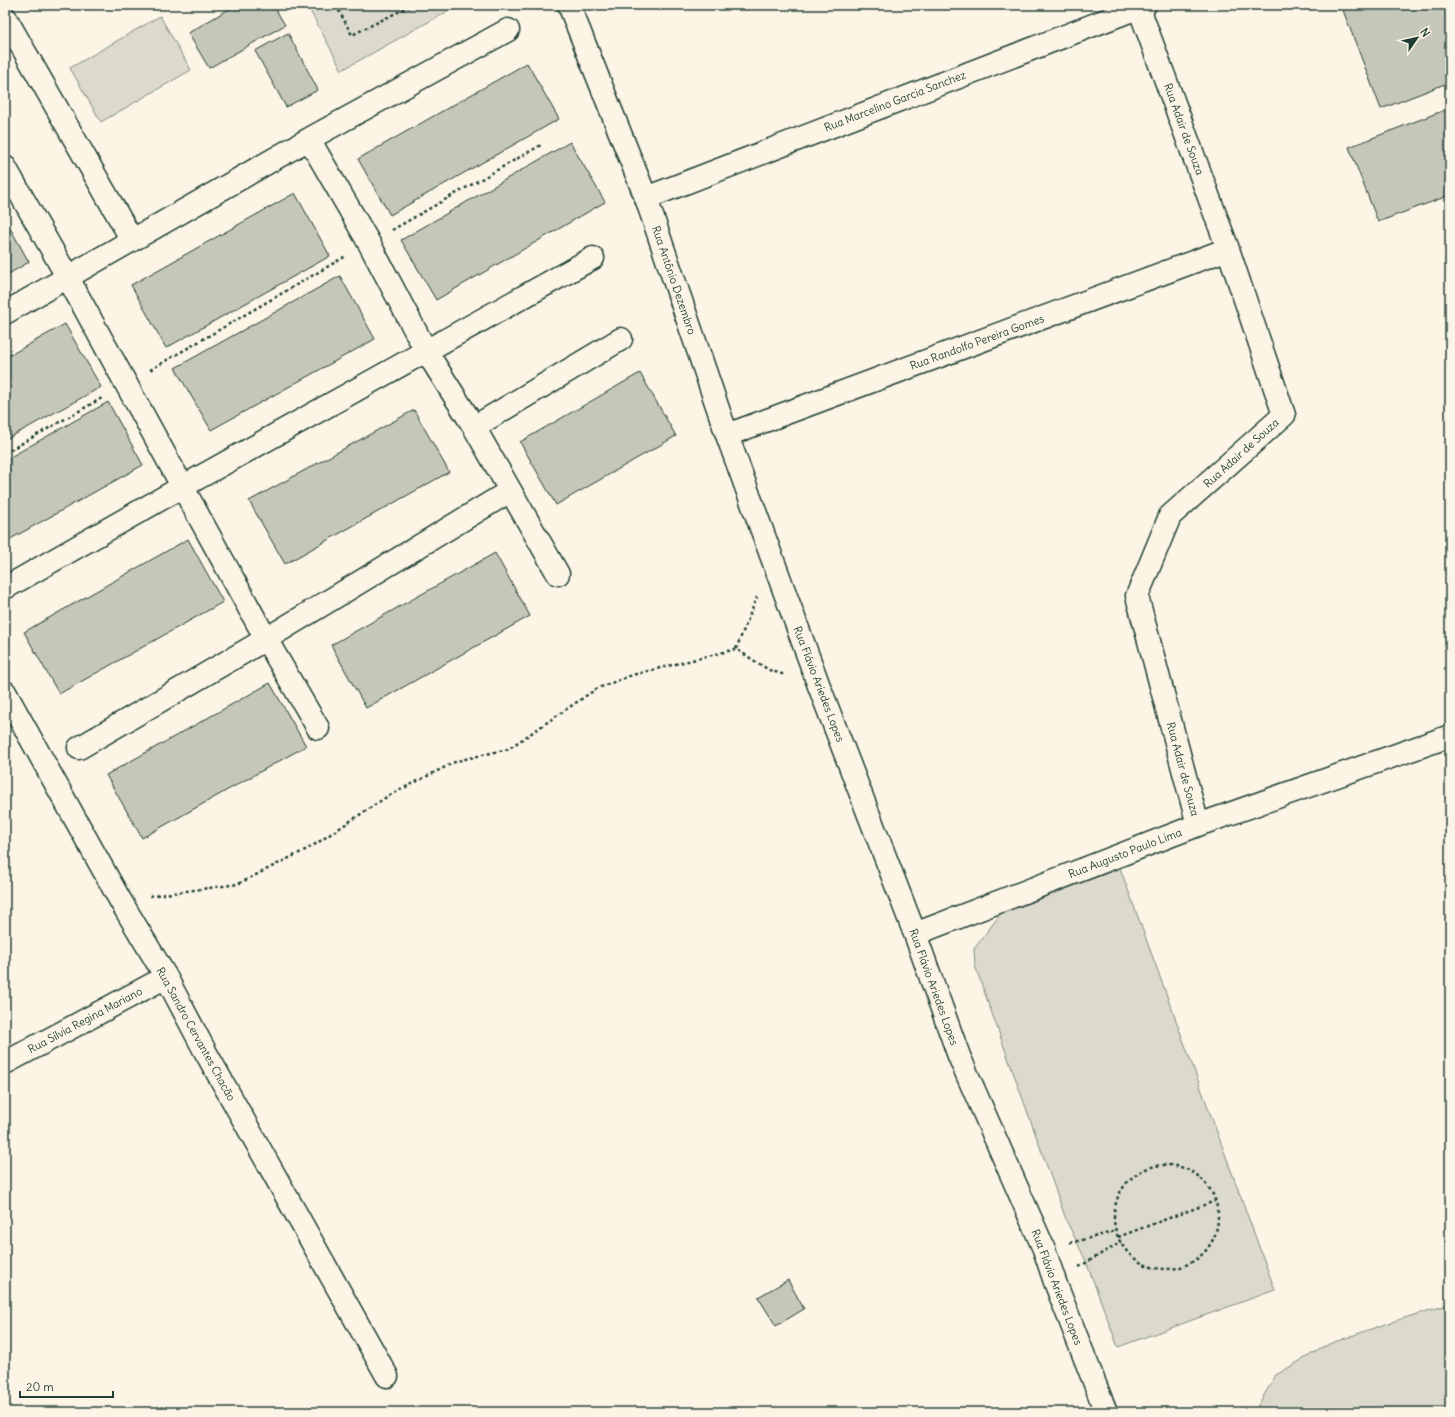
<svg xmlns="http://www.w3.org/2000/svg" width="1455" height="1417" font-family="Delius,sans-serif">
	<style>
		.green { fill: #dcdacc; stroke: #7e8c80 }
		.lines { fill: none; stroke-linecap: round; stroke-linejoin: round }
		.stream { stroke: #758479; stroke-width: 9 }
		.building { fill: #c5c7b9; stroke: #1f3d34 }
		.minor-casing { stroke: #1f3d34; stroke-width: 25 }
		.path { stroke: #1f3d34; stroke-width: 2.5; stroke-dasharray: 3 3; stroke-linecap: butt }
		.minor { stroke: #fcf5e5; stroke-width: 22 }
		.labels { text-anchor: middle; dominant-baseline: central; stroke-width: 3; stroke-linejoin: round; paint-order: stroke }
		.street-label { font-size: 11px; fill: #1f3d34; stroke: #fcf5e5 }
	</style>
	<rect width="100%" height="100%" fill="#fcf5e5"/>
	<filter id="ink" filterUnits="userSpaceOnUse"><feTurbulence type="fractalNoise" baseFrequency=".025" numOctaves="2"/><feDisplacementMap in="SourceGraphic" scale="8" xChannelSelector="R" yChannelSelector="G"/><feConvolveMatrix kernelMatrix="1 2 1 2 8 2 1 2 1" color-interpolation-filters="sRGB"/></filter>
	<g filter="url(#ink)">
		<!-- green -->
		<path class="green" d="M307,5H459L342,70Z
			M160,16L191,70L101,122L70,68Z
			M1120,868L1275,1290L1118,1347L1085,1259L1067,1222L975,966L974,949L1002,912Z
			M1450,1304V1412H1254L1276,1375L1329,1344L1388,1323Z"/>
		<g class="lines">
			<!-- stream -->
			<path class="stream" d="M1448,1412L1450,1411"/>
		</g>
		<!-- building -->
		<path class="building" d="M236,5H273L285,25L209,68L188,33Z
			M1341,5H1450V82L1381,109Z
			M288,33L318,90L286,107L255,51Z
			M527,63L559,119L390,215L358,159Z
			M1450,108V195L1378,222L1349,147Z
			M570,142L605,202L436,300L401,240Z
			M295,193L330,256L166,348L131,285Z
			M5,219L29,262L5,276Z
			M340,276L375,339L211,430L175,368Z
			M65,324L101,387L5,440V358Z
			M640,373L676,436L556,505L520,442Z
			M108,402L143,465L5,542V460Z
			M414,410L449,472L285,564L249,501Z
			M188,539L223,602L59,694L24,632Z
			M495,553L530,616L366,708L331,645Z
			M270,683L306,746L142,838L106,775Z
			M788,1280L804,1309L776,1326L758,1297Z"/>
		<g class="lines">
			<defs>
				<path id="minor" d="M569,5L646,198L727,435L819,686L915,934L959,1056L1044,1249L1055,1282L1106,1412
					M1139,8L1228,249L1284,415L1170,516L1137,596L1198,825
					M5,17L132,240
					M309,139L369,243L426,351L474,427L558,574
					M5,167L68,278L266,639L318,728
					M646,198L1145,5
					M5,313L309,139L508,30
					M474,427L621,339
					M727,435L1228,249
					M5,588L182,487L593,258
					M5,692L120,900L166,977L205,1051L387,1376
					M79,748L266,639L510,491
					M915,934L1198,825L1450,736
					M5,1063L166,977"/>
			</defs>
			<!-- minor casing -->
			<use href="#minor" class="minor-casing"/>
			<!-- path -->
			<path class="path" d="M336,5L352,35L412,5
				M392,230L541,145
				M150,370L346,256
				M5,453L102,398
				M736,649L757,597
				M150,896L238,884L311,847L388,796L457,761L508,749L596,689L632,675L736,649L769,670L785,675
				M1114 1217a52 52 0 1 1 104 0a52 52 0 1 1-104 0Z
				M1118,1237L1215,1201
				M1070,1243L1116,1231
				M1079,1267L1121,1242"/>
			<!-- minor -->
			<use href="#minor" class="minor"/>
		</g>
	</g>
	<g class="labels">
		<!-- street labels -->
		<g class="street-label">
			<text transform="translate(895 101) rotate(-21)">Rua Marcelino Garcia Sanchez</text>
			<text transform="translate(1184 129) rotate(70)">Rua Adair de Souza</text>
			<text transform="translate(674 280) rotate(71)">Rua Antônio Dezembro</text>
			<text transform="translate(977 342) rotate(-20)">Rua Randolfo Pereira Gomes</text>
			<text transform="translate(1241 453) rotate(-42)">Rua Adair de Souza</text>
			<text transform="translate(819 684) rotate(69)">Rua Flávio Ariedes Lopes</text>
			<text transform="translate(1183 769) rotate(75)">Rua Adair de Souza</text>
			<text transform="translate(1125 853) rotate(-21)">Rua Augusto Paulo Lima</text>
			<text transform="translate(934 987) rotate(70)">Rua Flávio Ariedes Lopes</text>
			<text transform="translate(85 1020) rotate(-28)">Rua Sílvia Regina Mariano</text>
			<text transform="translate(196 1034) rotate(61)">Rua Sandro Cervantes Chacão</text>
			<text transform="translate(1057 1287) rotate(69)">Rua Flávio Ariedes Lopes</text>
		</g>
	</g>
	<!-- margin -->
	<rect width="1455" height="1417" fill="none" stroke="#fcf5e5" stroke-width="20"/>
	<rect x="10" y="10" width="1435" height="1397" fill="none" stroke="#1f3d34" stroke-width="1.5" filter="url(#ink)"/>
	<!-- north arrow -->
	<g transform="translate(1417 38) rotate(56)" stroke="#fcf5e5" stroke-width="3" paint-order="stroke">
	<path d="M0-3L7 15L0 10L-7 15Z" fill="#1f3d34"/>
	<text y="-6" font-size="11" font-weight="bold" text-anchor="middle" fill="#1f3d34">N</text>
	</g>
	<!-- scale -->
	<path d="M20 1391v6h93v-6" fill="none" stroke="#1f3d34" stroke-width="2"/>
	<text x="26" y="1391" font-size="12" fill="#1f3d34" stroke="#fcf5e5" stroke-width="3" paint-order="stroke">20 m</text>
</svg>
